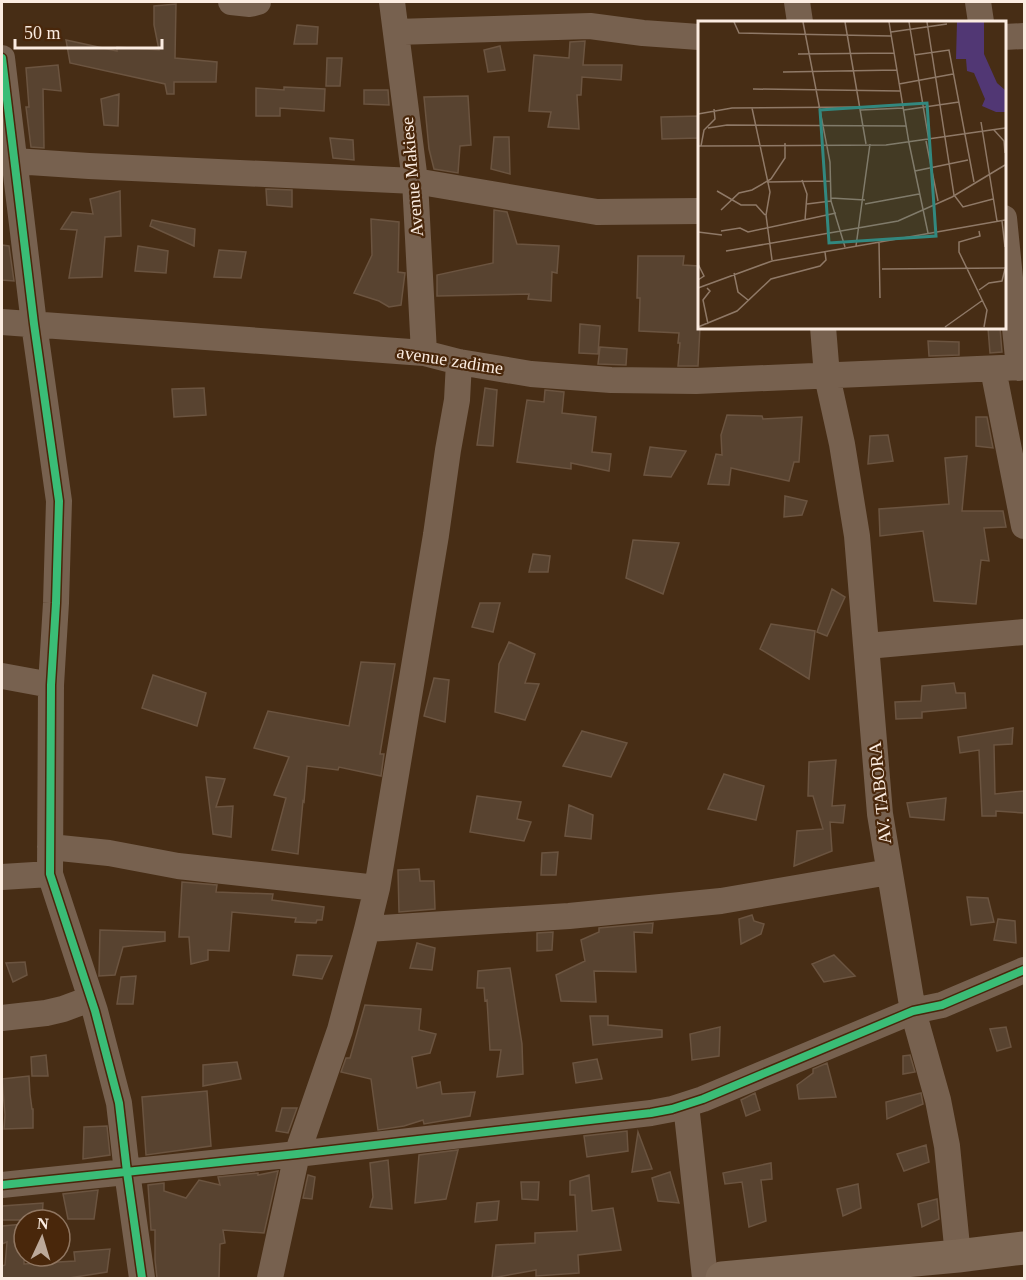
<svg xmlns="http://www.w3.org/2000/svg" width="1026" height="1280" font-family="'Times New Roman',serif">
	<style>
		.building { fill: #584330; stroke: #6b5440; stroke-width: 1.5 }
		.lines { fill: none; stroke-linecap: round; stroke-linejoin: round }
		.minor { stroke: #77614f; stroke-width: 26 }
		.highway { stroke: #7e6855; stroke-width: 33 }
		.cycleway-casing { stroke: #49270b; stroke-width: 11 }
		.cycleway { stroke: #3abd76; stroke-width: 8 }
		.labels { text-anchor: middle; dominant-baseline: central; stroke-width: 4.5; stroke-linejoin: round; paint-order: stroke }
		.street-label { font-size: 18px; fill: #fbece1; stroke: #49270b }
		.inset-road { fill: none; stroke: #8f7967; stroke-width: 1.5 }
		.view { fill: #32887f; fill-opacity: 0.15; stroke: #32887f; stroke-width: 3 }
		.inset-edge { fill: none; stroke: #fbece1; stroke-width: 3 }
	</style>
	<rect width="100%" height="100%" fill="#472d15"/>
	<!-- building -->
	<path class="building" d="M176,4L175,58L217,62L216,82H174V94H167L165,84L70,63L66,40L117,51V47L159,50L154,25V6Z
		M297,25L318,27L317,44H294Z
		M585,41L583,65H622L621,80L582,77L581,95H577L579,129L548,127L551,112L529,111L534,55L569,58L570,42Z
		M500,46L505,70L488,72L484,50Z
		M327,58H342L340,86H326Z
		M58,65L61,91L43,89L44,148L31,147L26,107H29L26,68Z
		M284,87L325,89L324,111L280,108V116H256V88L284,90Z
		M364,90H388L389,105L364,104Z
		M119,94L118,126L104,125L101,99Z
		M468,96L471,145L460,146L458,173L434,169L429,149L424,97Z
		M699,116V138L662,139L661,117Z
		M494,137H509L510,174L491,169Z
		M330,138L353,140L354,160L333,158Z
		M266,189L292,190V207L267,205Z
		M120,191L121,236L105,237L102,277L69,278L77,230L61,229L72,212L93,214L90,199Z
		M494,210L507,212L517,244L559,246L557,273L552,272L551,301L528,299L529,294L437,296V275L493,263Z
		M371,219L399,222L398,272L405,273L401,305L389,307L379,301L354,293L372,255Z
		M152,220L195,229L194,246L150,226Z
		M2,245L9,246L14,281L2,280Z
		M138,246L168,251L166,273L135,271Z
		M219,250L246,252L241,278L214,277Z
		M638,256H684L683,265L699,266V327H700L698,366H678L680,343H678L679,333L639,331L640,298H637Z
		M580,324L600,326L598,354L579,353Z
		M988,328H1000L1002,352L990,353Z
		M928,341L959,342V355L929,356Z
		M600,347L627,349L626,365L598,364Z
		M204,388L206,415L174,417L172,389Z
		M485,388L497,390L493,446L477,445Z
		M545,390L564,392L562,413L596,417L592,452L611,454L609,471L571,463V469L517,462L527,400L544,402Z
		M727,415L762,416L763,419L802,417L799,462H794L789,481L731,468L729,485L708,484L716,454L722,455L721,435Z
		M976,417H987L993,448L976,446Z
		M888,435L893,461L868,464L870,436Z
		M650,447L686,451L671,477L644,475Z
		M967,456L962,511H1003L1006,527L984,528L989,561L981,560L976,604L934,601L923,531L880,536L879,509L949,504L945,458Z
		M785,496L807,501L802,515L784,517Z
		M633,540L679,543L663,594L626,578Z
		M533,554L550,556L548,572H529Z
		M832,589L845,597L827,636L817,632Z
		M480,603H500L493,632L472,627Z
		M771,624L815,631L809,679L760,649Z
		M509,642L535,654L525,683L539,684L525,720L495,712L499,664Z
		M361,662L395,664L380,754H384L381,776L339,767L338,770L307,766L304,802L303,801L298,854L272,850L286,798L274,795L289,757L254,748L268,711L349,726Z
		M153,675L206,693L197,726L142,708Z
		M434,678L449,680L445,722L424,716Z
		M954,683L956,693H965L966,708L922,712V718L896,719L895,702L921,701L922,686Z
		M1013,728L1012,744L994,745L995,794L1024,791V813L996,811V816H982L979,750L960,753L958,737Z
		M582,731L627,743L611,777L563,766Z
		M836,760L832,806L845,805L843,823L830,822L832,851L794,866L797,831L823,829L813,796H808L809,762Z
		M724,774L764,786L756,820L708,809Z
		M206,777L225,779L216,807L233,806L231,837L213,834Z
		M477,796L521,802L517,819L531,822L524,841L470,832Z
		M946,798L944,820L910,817L907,803Z
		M569,805L593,815L591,839L565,836Z
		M558,852L556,875H541L542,853Z
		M419,869L420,881H434L435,909L399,912L398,870Z
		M182,882L217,885L216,892L273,894L272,900L324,907L322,920H317L316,923L295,922L296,918L232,912L229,951L208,950V960L191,964L189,937H179Z
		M967,897L988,898L994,922L971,925Z
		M752,915L754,921L764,924L761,934L741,944L739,919Z
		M998,919L1015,921L1016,943L994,940Z
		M653,923L652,933L634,932L636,972L594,971L596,1002L561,1001L556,975L585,961L581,940L599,932V928Z
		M100,930L165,932V941L123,947L115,975L99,976Z
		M553,932L552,950L537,951V933Z
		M417,943L435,948L432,970L410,968Z
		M297,955L332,956L322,979L293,975Z
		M834,955L855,976L824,982L812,964Z
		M25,962L27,975L13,982L6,963Z
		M510,968L522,1044L523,1074L497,1077L501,1050H490L487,1000L485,1001L484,988H477L478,971Z
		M136,976L133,1004H117L121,977Z
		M365,1005L421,1009L419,1030L436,1034L430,1053L412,1057L417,1088L440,1082L442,1094L475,1092L470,1116L424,1124L423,1120L404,1126L378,1130L371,1079L341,1072L346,1058H350Z
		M590,1016H608V1025L662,1030V1037L593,1045Z
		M720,1027L719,1056L692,1060L690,1034Z
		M1006,1027L1011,1047L997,1051L990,1029Z
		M46,1055L48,1076H32L31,1057Z
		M910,1055L915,1072L903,1074V1056Z
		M597,1059L602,1079L576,1083L573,1063Z
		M237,1062L241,1079L203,1086V1065Z
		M827,1063L836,1097L799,1099L797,1085L813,1073V1069Z
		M29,1076L30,1094L32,1109H33V1128L4,1129L5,1115L2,1079Z
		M207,1091L211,1146L146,1155L142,1097Z
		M755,1093L760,1110L746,1116L741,1100Z
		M921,1093L923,1104L887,1119L886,1102Z
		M282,1108H297L288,1133L276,1131Z
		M107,1126L110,1155L83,1159L84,1127Z
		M627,1131L628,1151L587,1157L584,1136Z
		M638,1132L652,1169L632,1172Z
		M926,1145L929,1162L904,1171L897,1154Z
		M458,1150L446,1199L415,1203L419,1155Z
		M388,1160L392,1209L370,1207L373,1197L370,1163Z
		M771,1163L772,1179L761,1180L766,1221L749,1227L742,1182L725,1184L723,1173Z
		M278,1171L264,1233L223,1230L225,1243L220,1244L219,1278H157L155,1260V1230H151L148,1185L164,1183V1191L186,1198L199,1180L220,1185L218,1177L258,1173V1175Z
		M670,1172L679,1203L658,1201L652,1178Z
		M308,1175L315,1177L312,1199L303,1198Z
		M589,1175L592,1211L613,1208L621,1250L578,1255L579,1273L536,1276V1270L492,1278L496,1245L535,1243V1233L577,1231L575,1195H570V1181Z
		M521,1182H539L538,1200L522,1199Z
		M858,1184L861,1208L843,1216L837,1189Z
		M98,1190L94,1219H68L63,1194Z
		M937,1199L939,1219L922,1227L918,1204Z
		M499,1201L497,1220L475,1222L477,1203Z
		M43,1203L42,1220H2V1206Z
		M24,1224V1264L75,1261L74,1252L110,1249L107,1272L69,1278H2V1266L5,1265L7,1242L2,1244V1226Z"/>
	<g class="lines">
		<!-- minor -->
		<path class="minor" d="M231,2L250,4L258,2
			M392,2L415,181L424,353
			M797,2L800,22
			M978,2L981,22
			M396,32L590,26L643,33L699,37
			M1004,37L1024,36
			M2,58L34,324L59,501L56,603L51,685L50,874L95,1011L119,1103L127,1172L142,1278
			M2,158L14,161L89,166L415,181L597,212L699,211
			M1004,218L1019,368
			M2,322L424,353L459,362L531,374L611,380L696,381L1024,367
			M823,327L827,376L842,444L857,536L880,814L913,1011L938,1100L947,1146L958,1256
			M993,369L1024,526
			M867,646L1024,632
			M2,676L51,685
			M50,847L109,853L178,866L377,888
			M2,877L50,874
			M367,929L569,916L721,901L889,872
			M2,1018L46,1013L63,1009L90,999
			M686,1105L705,1278
			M2,1185L297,1154L651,1113L672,1109L703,1099L913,1011L942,1005L1024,970
			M270,1278L297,1154L340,1030L367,929L377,888L436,535L448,450L457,400L459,362"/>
		<!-- highway -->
		<path class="highway" d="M722,1278L958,1256L1024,1248"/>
		<defs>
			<path id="cycleway" d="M2,58L34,324L59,501L56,603L51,685L50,874L95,1011L119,1103L127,1172L142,1278
				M2,1185L297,1154L651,1113L672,1109L703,1099L913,1011L942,1005L1024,970"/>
		</defs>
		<!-- cycleway casing -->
		<use href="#cycleway" class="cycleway-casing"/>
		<!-- cycleway -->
		<use href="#cycleway" class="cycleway"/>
	</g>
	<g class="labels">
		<!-- street labels -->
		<g class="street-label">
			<text transform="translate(412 177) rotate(-95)">Avenue Makiese</text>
			<text transform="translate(450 360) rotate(9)">avenue zadime</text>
			<text transform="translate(880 793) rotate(-96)">AV. TABORA</text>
		</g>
	</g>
	<!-- overview -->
	<g transform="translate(698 21)">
		<rect width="308" height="308" fill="#472d15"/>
		<path d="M259,1H286V33L299,62L307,69V91H298L284,85L287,78L276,52L269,50L268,38H258Z" fill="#513774"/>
		<path class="inset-road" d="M36,1L41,12L193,15M105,1L132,141L133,180L147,226M147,1L168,123M191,1L211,122L230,212M211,1L231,120M229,1L256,174L265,186L295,178M193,11L249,3M100,33L196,32M216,34L251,29L276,161M85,51L199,49M201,63L255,53M55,68L202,70M54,87L72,171L68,194L74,239M163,89L205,87M206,89L261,81M0,93L34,87L163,86M283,101L299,200M10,107L29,104L208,105M296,109L306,120L307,132M228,120L240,180M0,125L188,124L307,107M3,125L6,109L17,98L16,88M217,150L270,139M104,159L109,173L107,199M69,161L132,160M19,170L43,184H58L67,194M133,177L167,179M0,178V203M109,183L133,180M167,183L221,173M23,189L41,172L54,169L73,158L87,137V122M304,200L307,226M23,210L42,207L50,211L138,192M281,210L282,215L261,221V231L289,289L286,306M0,211L24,214M181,221L182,277M158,225L172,123M28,230L200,200L254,176L307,144M0,243L6,255L0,259M184,248L307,247M36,252L40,271L50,279M0,267L74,240L307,199M9,267L12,270L5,279L10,303M281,269L291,262L304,260L307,248M0,306L39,290L73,258L122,245L128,239L127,231M247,306L285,279"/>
		<path class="view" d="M229,82L238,215L131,222L122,89Z"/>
		<rect width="308" height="308" class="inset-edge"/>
	</g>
	<!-- border -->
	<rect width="1026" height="1280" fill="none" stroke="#fbece1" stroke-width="6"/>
	<!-- north arrow -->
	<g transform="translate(42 1238) rotate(4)"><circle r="28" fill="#49270b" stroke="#907661" stroke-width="1.5"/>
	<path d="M0-4.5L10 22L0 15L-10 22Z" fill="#bca99a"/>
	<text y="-9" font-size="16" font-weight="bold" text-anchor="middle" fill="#fbece1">N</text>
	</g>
	<!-- scale -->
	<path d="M15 39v9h147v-9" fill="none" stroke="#fbece1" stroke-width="3"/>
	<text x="24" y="39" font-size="18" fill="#fbece1" stroke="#49270b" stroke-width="4.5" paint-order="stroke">50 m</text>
</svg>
